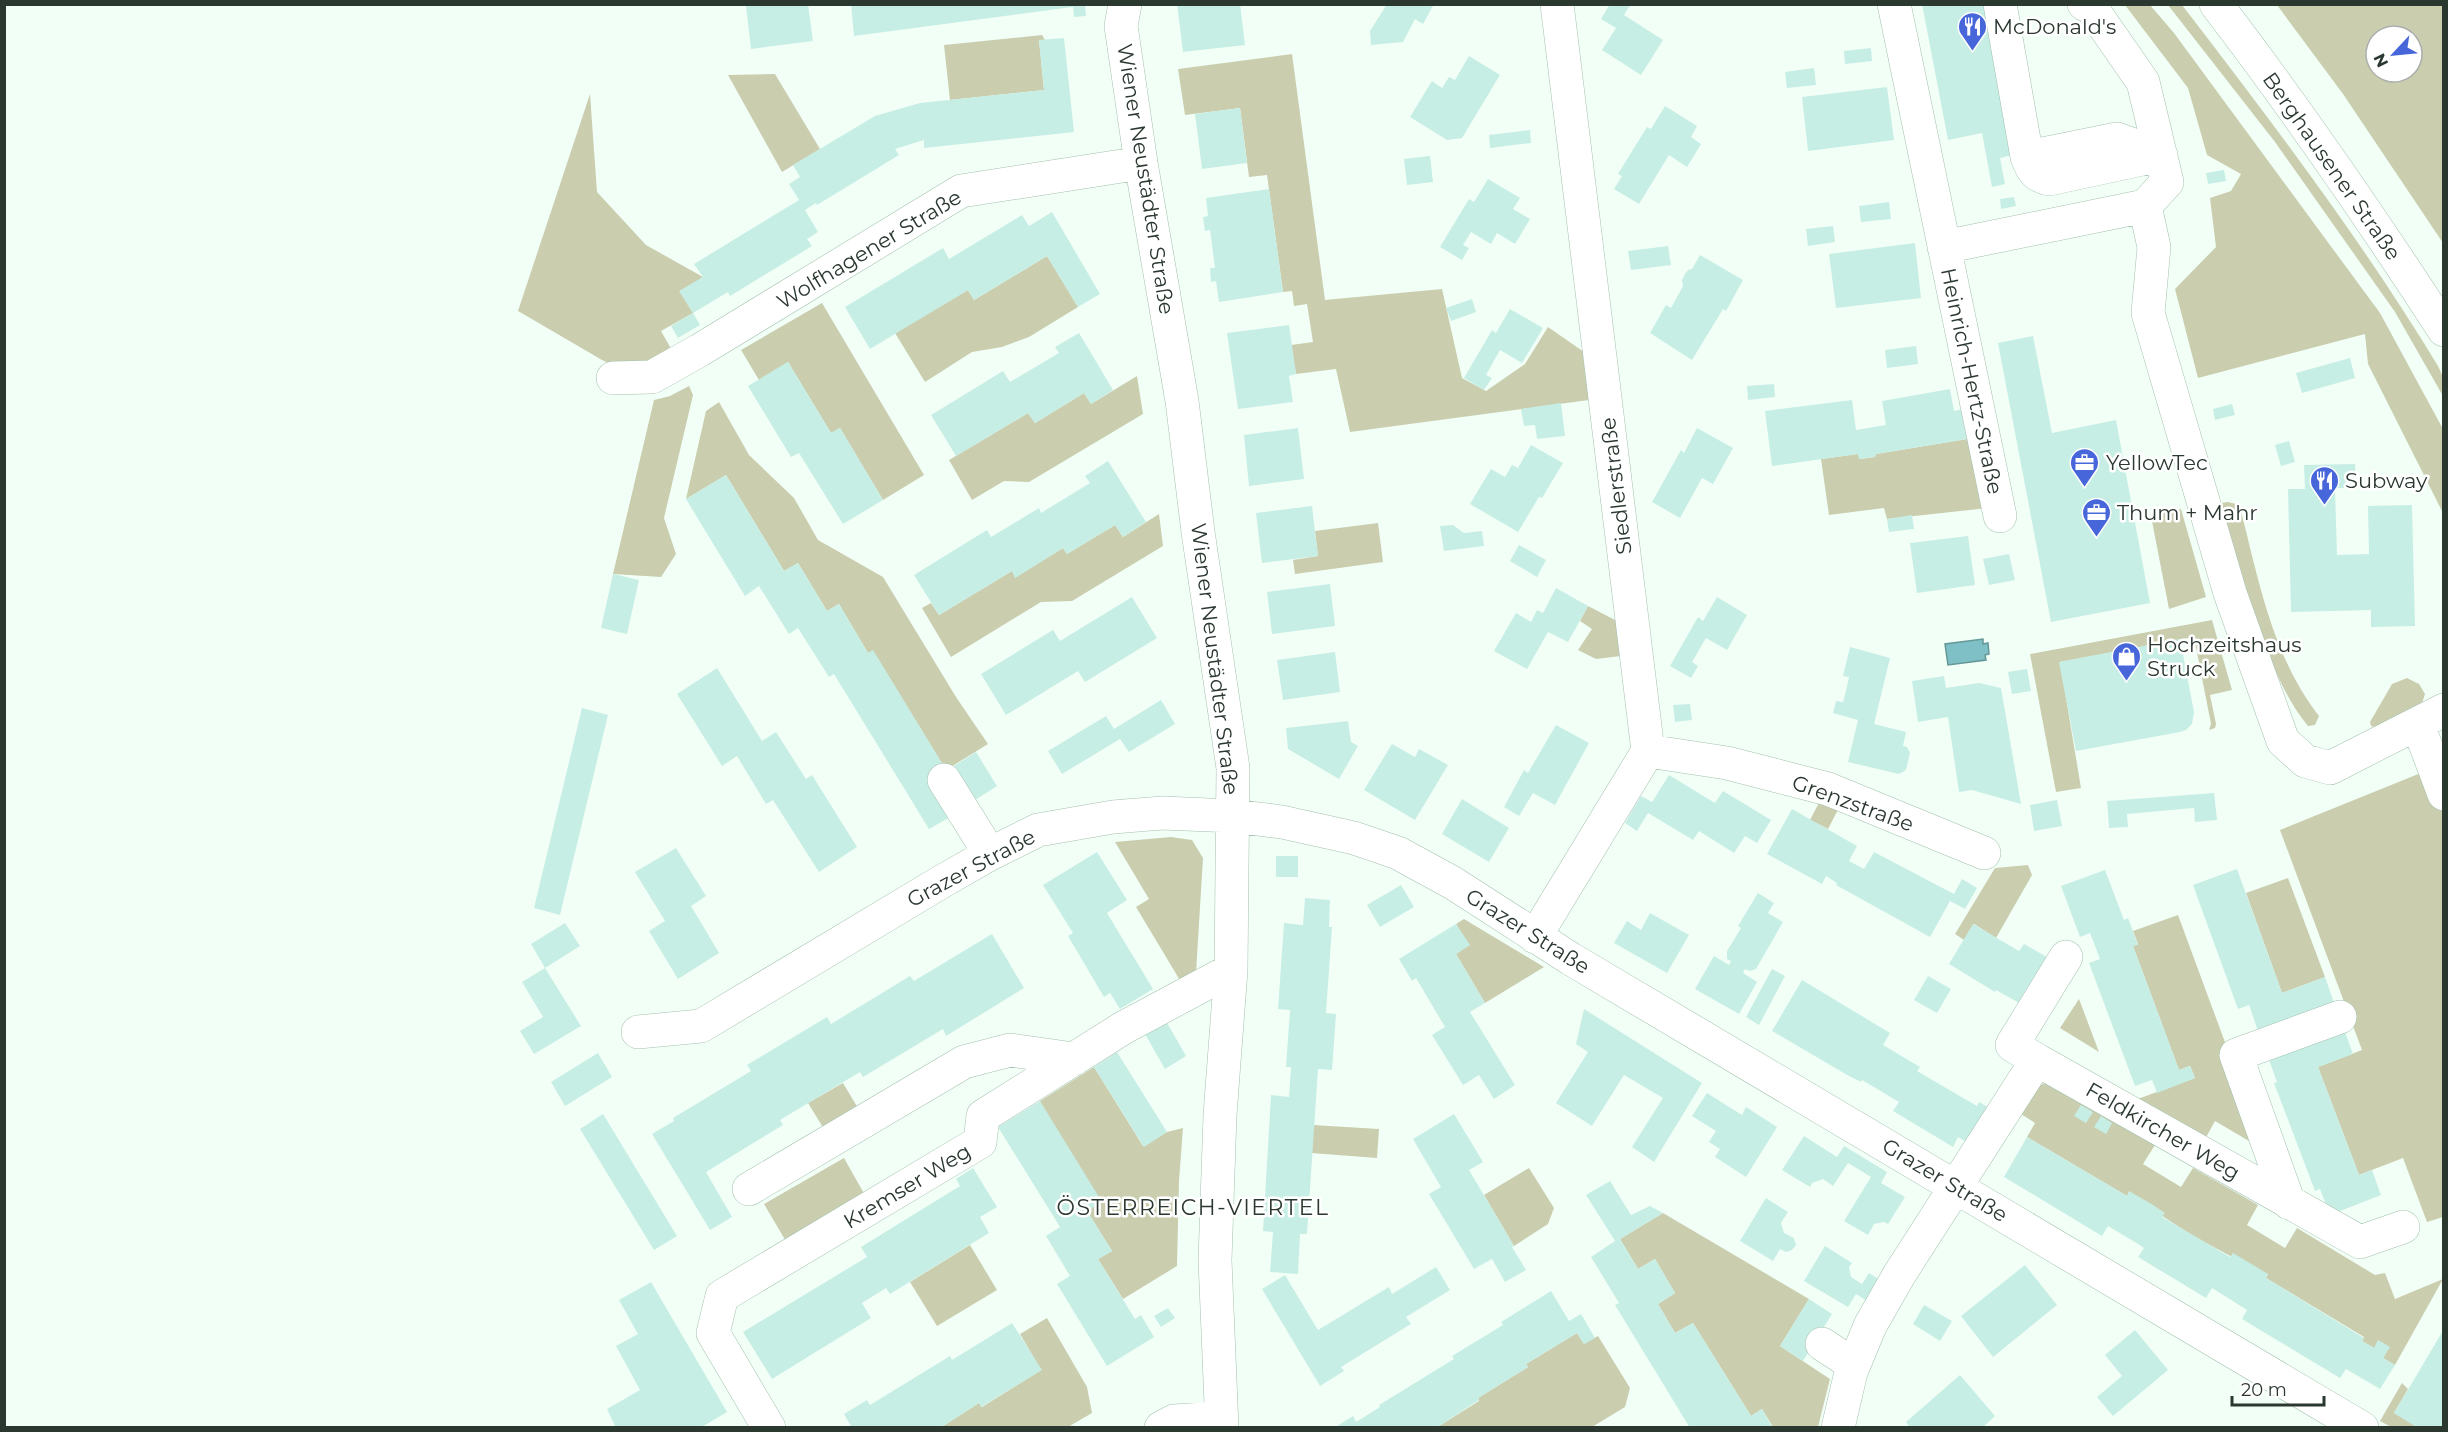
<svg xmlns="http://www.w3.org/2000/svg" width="2448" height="1432" font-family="Montserrat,sans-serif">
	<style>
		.green { fill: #caceaf; fill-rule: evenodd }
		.water { fill: #7ec0c5; stroke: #659798; stroke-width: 1.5 }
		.building { fill: #c7eee5 }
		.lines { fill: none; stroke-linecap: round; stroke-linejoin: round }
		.minor-casing { stroke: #a3c1ae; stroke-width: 34 }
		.minor { stroke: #fff; stroke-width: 33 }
		.labels { text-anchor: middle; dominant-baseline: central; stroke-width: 5; stroke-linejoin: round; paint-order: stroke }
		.poi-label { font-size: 21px; fill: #2b3830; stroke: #fff; text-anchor: start }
		.street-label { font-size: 21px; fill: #2b3830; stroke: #fff }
		.neighbourhood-label { font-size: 22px; letter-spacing: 1.5px; fill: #2b3830; stroke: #fff }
	</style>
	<rect width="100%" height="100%" fill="#f2fff7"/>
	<!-- green -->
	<path class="green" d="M2125,5H2150L2174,33L2380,313L2443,429V513L2368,364L2365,334L2198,378L2175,289L2216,247L2210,198L2231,191L2241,174L2207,155L2188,88Z
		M2168,5H2182C2272,122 2361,239 2438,366L2443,377V396L2395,312L2275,142Z
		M2277,5H2443V243L2343,94ZM2376,36H2412V72H2376Z
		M1042,35L1045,40H1039L1044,90L950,100L944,45Z
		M1292,54L1325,300L1442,289L1462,378L1486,391L1525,364L1548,327L1584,352L1589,400L1350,432L1336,369L1296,374L1291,345L1313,342L1307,304L1294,306L1292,291L1283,292L1267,175L1249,177L1240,108L1185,115L1178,69Z
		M775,74L820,149L782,172L728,75Z
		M590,94L597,192L646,245L703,277L680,292L693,313L661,331L673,352L648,366L610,364L602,360L518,311Z
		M1047,256L1078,307L1029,337L1002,347L972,352L925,382L895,333L968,290L974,300Z
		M822,303L924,475L883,500L840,428L831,433L788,362L759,380L741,350Z
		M1137,376L1143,414L1029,482L1004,481L972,500L949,460L1028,413L1035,423L1084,393L1091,404Z
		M689,386L693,395L664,518L676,554L661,577L613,574L654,400L670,396Z
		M719,402L749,455L794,498L818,540L883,577L956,697L988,744L946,770L873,651L868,653L839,604L827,611L798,563L784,571L726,475L686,499L706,411Z
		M1973,438L1988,508L1887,519L1884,508L1829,515L1821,459L1858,454L1860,459L1875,457L1876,454Z
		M2228,502L2236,504L2241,511C2259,582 2273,657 2319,716L2315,725L2308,726C2265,675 2241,568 2221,503Z
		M2181,509L2206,597L2169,609L2151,516Z
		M1159,514L1163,546L1072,601L1041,602L951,657L922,608L931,603L939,615L1012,571L1016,577L1063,548L1067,554L1115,525L1123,537Z
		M1378,523L1383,562L1295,574L1293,560L1318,556L1315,531Z
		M1588,606L1617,621L1621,656L1596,659L1578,650L1592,629L1580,621Z
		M2212,620L2232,690L2210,695L2216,724L2215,728L2209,730L2211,724L2194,637L2060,662L2081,788L2056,792L2030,654Z
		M2407,678L2419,684L2425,694L2422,703L2375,727L2371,726L2370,722L2392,684Z
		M2443,764V1217L2427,1222L2403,1158L2359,1175L2318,1067L2362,1050L2280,830Z
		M1822,797L1841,804L1828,829L1810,820Z
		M1171,837L1192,840L1203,858L1196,973L1181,982L1136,907L1149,899L1115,842Z
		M2028,865L2032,875L1996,938L1974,924L1964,940L1955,934L1995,868Z
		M2288,878L2325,977L2282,993L2246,893Z
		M2178,915L2260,1137L2254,1144L2215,1121L2204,1141L2135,1100L2195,1078L2190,1066L2179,1070L2133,946L2138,944L2133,931Z
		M1464,919L1544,967L1485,1003L1456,954L1469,945L1456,924Z
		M2079,999L2099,1052L2060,1028Z
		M1094,1067L1143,1146L1167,1132L1183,1128L1179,1181L1177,1266L1123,1299L1098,1259L1112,1251L1087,1211L1040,1101Z
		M2047,1082L2155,1145L2143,1164L2181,1187L2193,1168L2258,1205L2247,1225L2285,1248L2297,1228L2375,1275L2385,1273L2395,1299L2443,1279L2395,1365L2383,1358L2389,1348H2374L2362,1341L2364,1337L2266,1278L2268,1274C2218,1252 2172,1225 2129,1192L2127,1196L2027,1137L2035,1123L2021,1114L2039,1086Z
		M843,1083L858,1108L824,1129L808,1103Z
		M1313,1125L1379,1129L1377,1158L1311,1153Z
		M844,1158L866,1197L787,1243L764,1204Z
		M1529,1168L1554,1208L1548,1224L1514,1246L1484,1195Z
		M1663,1213L1809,1299L1780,1346L1830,1379L1818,1427H1773L1762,1409L1751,1416L1693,1323L1675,1333L1658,1304L1675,1293L1655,1259L1638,1269L1620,1239Z
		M970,1245L997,1290L937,1326L910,1282Z
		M1047,1318L1087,1387L1092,1413L1068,1427L940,1428L979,1403L982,1407L1041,1370L1020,1334Z
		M1577,1333L1584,1344L1598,1336L1630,1388L1625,1407L1592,1427L1436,1428L1479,1401L1478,1398L1528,1367L1526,1364Z
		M2402,1383L2408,1389L2394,1413L2418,1427H2391L2380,1421Z"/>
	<!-- water -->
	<path class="water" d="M1983,639V644L1988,643L1989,654L1985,655L1986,660L1948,665L1945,644Z"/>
	<!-- building -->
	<path class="building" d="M761,4H808L813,41L751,49L746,6Z
		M851,4H1085L1086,16L1074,17L1073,7L854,36Z
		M1177,4H1240L1245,45L1183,52Z
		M1387,4H1434L1423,24L1415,19L1403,42L1371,45L1370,31Z
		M1610,4H1631L1624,15L1663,40L1641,75L1602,50L1616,28L1601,19Z
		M1922,4H1990L2012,155L2000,158L2005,184L1992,187L1982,133L1948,140Z
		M1064,38L1074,132L924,148V140L895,149L899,155L817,205L816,203L805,210L818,232L807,239L812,246L730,296L728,292L693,313L679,291L703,277L694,264L799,200L789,184L800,177L793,165L875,116L920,103L1044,90L1039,40Z
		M1871,48L1872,61L1845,64L1844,51Z
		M1469,56L1500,75L1462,138L1447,140L1410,117L1432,81L1442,88L1449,77L1455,80Z
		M1814,68L1816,85L1787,88L1785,72Z
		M1887,87L1894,140L1808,151L1802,97Z
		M1665,106L1697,126L1691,137L1701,144L1687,167L1669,155L1639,204L1614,189L1622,176L1618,174L1647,127L1651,129Z
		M1240,108L1247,163L1202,169L1195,114Z
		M1530,130L1531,143L1490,148L1489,135Z
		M1430,156L1433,182L1407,185L1404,159Z
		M2224,170L2226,181L2208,184L2206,173Z
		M1488,179L1520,198L1513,209L1530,219L1515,244L1497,233L1491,244L1471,232L1463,245L1469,248L1462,260L1440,247L1469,199L1474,202Z
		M1269,189L1283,292L1219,302L1216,281L1211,282L1210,268H1215L1210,230L1205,231L1203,217L1208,216L1206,198Z
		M2014,197L2016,206L2001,209L2000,199Z
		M1889,202L1891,219L1861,222L1859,206Z
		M1052,212L1100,294L1078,307L1047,256L974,300L968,290L870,349L845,307L943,248L949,259L1022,215L1029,226Z
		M1833,226L1835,242L1808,246L1806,229Z
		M1915,243L1921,298L1836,308L1829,254Z
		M1668,246L1671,265L1631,270L1628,251Z
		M1700,255L1743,280L1726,311L1723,309L1692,360L1650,333L1666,305L1671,308L1683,286L1682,280L1685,274L1688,270L1692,269Z
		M1472,299L1476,312L1451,321L1446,308Z
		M1510,309L1543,328L1522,363L1500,350L1486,375L1492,378L1484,390L1464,378L1492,330L1496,333Z
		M693,313L700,325L678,338L671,326Z
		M1289,325L1296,374L1289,376L1293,402L1238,409L1227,333Z
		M1079,333L1113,390L1091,404L1084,393L1035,423L1028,413L956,456L931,415L1003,371L1010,382L1059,353L1055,347Z
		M2033,336L2052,433L2116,420L2150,603L2051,622L1998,343Z
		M1916,346L1918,364L1887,368L1885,350Z
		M2350,358L2355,378L2302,393L2296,373Z
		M788,362L831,433L840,428L883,500L843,524L799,453L791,457L748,386Z
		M1774,384L1775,397L1748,400L1747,386Z
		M1950,389L1954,411L1967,408L1973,438L1876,454L1875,457L1859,459L1858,454L1772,466L1765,411L1852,400L1856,430L1886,425L1882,401Z
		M1561,403L1565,436L1537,439L1535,425L1524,426L1521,409Z
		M2232,404L2235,415L2215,420L2213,409Z
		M1298,428L1304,479L1249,486L1244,435Z
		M1697,428L1733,448L1713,484L1702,478L1680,518L1652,502L1681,450L1684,453Z
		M2289,441L2295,462L2281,466L2275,445Z
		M1531,445L1563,463L1542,498L1539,497L1518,532L1470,504L1491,469L1505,477L1512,465L1518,468Z
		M1108,461L1146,522L1123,537L1115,525L1067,554L1063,548L1015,578L1012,571L939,615L914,575L987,530L991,537L1039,508L1041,513L1090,483L1085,476Z
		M2355,464L2356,488H2335L2337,555L2369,554L2368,506L2412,505L2415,626L2371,627V610L2291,612L2288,489H2305L2304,465Z
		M726,475L784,571L798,563L827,611L839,604L868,653L873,650L946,770L950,817L929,829L834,674L829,677L798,628L789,634L759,586L745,596L686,499Z
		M1312,506L1318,556L1262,563L1256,513Z
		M1912,515L1914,529L1889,532L1887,519Z
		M1453,525L1464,533L1482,531L1484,546L1444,551L1440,526Z
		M1968,536L1975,585L1917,593L1910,543Z
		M1519,545L1546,560L1537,577L1510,561Z
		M2009,554L2015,580L1989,585L1983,559Z
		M613,574L639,580L627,634L601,628Z
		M1330,584L1335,626L1272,634L1267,592Z
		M1556,588L1588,606L1568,642L1548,632L1527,669L1494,651L1516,613L1531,622L1537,610L1543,613Z
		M1132,597L1157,638L1085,682L1078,671L1006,715L981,674L1053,630L1060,641Z
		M1717,597L1747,615L1727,650L1706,638L1692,662L1698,666L1691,678L1670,666L1698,617L1703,621Z
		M2180,639L2194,712L2192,724L2186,730L2180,732L2076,751L2059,662Z
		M1850,647L1890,658L1874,724L1906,732L1903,746L1907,747L1910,753L1906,770L1899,774L1848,762L1858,720L1833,713L1836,701L1843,702L1846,691L1849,677L1843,676Z
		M1335,652L1340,692L1283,700L1277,660Z
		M717,668L762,741L776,732L806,779L812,775L857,847L819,872L773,800L766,804L737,756L722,766L677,694Z
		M2027,669L2031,691L2012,694L2008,672Z
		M1944,676L1946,688L1979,683L2001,688L2021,804L1972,790L1959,792L1948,717L1918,722L1912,681Z
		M1161,700L1175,724L1129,752L1120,739L1062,774L1048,751L1106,716L1114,729Z
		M1690,704L1692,720L1675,722L1673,705Z
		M582,708L608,715L560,915L534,908Z
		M1348,721L1351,742L1358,746L1339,779L1288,749L1286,728Z
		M1556,725L1589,743L1555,805L1533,793L1519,816L1504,807L1524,770L1528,773Z
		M1392,744L1415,757L1419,749L1448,765L1415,820L1364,790Z
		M976,752L997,786L975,800L954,766Z
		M1669,775L1715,803L1723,791L1771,820L1757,843L1745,836L1734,853L1699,831L1693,840L1648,813L1637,831L1625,823L1641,796L1652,802Z
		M2214,793L2217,820L2195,822L2194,808L2127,814L2128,827L2109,828L2107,801Z
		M1462,799L1509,828L1489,862L1442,834Z
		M2057,800L2062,826L2034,831L2030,805Z
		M1792,809L1857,846L1849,861L1864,869L1874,852L1954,894L1962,879L1977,888L1965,909L1950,901L1930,937L1836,885L1837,883L1826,876L1822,884L1767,854Z
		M676,848L706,896L691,906L719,953L678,979L649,931L665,921L635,872Z
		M1097,852L1127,900L1107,913L1153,989L1120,1009L1110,993L1104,997L1068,936L1073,933L1043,885Z
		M1276,856H1298V877H1276Z
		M2237,869L2282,993L2325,977L2334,1003L2258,1031L2249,1005L2238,1009L2193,885Z
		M2105,870L2124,920L2128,918L2138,945L2133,946L2179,1070L2190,1066L2195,1078L2157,1093L2152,1080L2135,1086L2089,963L2100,959L2090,933L2080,937L2061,886Z
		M1401,885L1414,907L1380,927L1367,905Z
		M1758,893L1774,903L1768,913L1783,922L1756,969L1750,971L1745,969L1743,973L1757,982L1739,1014L1695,989L1714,956L1729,965L1731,961L1727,959V951L1741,928L1738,926Z
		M1305,898L1330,900L1329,927H1332L1326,1013L1336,1014L1332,1070L1318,1069L1307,1234H1300L1298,1274L1270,1272L1273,1232L1263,1231L1271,1095L1289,1097L1291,1067H1286L1290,1010L1278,1009L1284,923L1303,925Z
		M1650,913L1689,935L1667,973L1614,943L1627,921L1641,930Z
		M565,923L580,946L545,968L531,944Z
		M1456,924L1470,945L1456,954L1485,1003L1470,1012L1515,1085L1494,1099L1479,1075L1463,1085L1432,1035L1445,1027L1416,978L1412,981L1399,959Z
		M1973,924L2019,951L2024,944L2047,957L2019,1003L1996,990L1995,992L1949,964Z
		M992,934L1024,988L946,1036L943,1029L863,1077L860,1072L780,1120L783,1125L706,1172L732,1217L710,1230L652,1134L674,1121L673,1118L751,1071L747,1065L827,1017L831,1024L910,976L914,981Z
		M545,968L581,1026L534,1054L520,1031L543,1017L522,982Z
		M1772,969L1785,976L1759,1025L1746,1017Z
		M1928,976L1951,989L1937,1013L1914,1000Z
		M1802,980L1890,1033L1883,1045L1920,1067L1917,1071L1977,1106L1979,1102L1991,1109L1970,1144L1958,1137L1953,1147L1893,1111L1899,1102L1862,1080L1861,1082L1849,1076L1772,1031Z
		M1584,1009L1702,1083L1654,1162L1632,1147L1663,1098L1624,1075L1592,1126L1556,1103L1588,1052L1576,1044Z
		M1166,1021L1186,1056L1165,1069L1145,1034Z
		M2344,1029L2353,1054L2318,1067L2359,1175L2372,1170L2381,1195L2330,1215L2320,1189L2315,1191L2274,1083L2277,1082L2268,1057Z
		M1117,1052L1167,1132L1144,1147L1094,1067Z
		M598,1053L612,1077L565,1106L551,1082Z
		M1707,1093L1742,1115L1746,1107L1777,1127L1746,1177L1715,1157L1720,1149L1709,1142L1716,1131L1692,1116Z
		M1040,1101L1102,1202L1087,1211L1112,1251L1098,1259L1135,1319L1141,1315L1154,1337L1107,1366L1057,1284L1070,1276L1046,1236L1060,1227L998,1127Z
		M2081,1105L2093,1112L2086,1123L2074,1116Z
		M603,1114L677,1236L654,1250L580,1129Z
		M1454,1114L1483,1162L1469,1170L1514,1246L1512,1247L1526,1270L1505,1282L1492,1259L1474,1269L1429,1194L1441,1187L1413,1139Z
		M2101,1116L2112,1123L2106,1134L2094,1127Z
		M1804,1136L1837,1157L1844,1146L1887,1172L1881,1183L1905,1197L1888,1224L1884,1222L1874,1224L1868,1235L1844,1221L1871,1177L1848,1163L1833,1186L1823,1179L1812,1183L1810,1187L1782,1170Z
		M2027,1137L2127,1196L2129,1191L2153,1205L2165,1213L2162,1217L2230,1257L2233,1253L2268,1274L2266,1278L2364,1338L2362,1341L2374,1348L2378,1340L2390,1347L2383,1358L2395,1365L2380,1389L2346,1369L2340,1378L2242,1319L2247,1310L2212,1288L2206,1298L2138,1257L2144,1248L2138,1244L2108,1226L2102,1236L2004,1177Z
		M973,1168L997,1207L980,1217L989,1233L890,1294L886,1288L862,1303L871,1318L772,1379L743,1332L867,1257L861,1247L960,1186L956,1179Z
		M1610,1181L1631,1215L1650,1206L1663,1213L1620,1239L1638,1269L1655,1259L1675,1293L1658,1304L1675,1333L1693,1323L1751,1416L1762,1409L1773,1428H1690L1615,1305L1619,1303L1591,1257L1615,1241L1586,1195Z
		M1766,1198L1788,1212L1781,1223L1784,1233L1794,1238L1796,1245L1792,1250L1786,1252L1780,1249L1773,1261L1740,1241Z
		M1825,1246L1852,1263L1849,1267L1851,1277L1862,1284L1869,1273L1880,1280L1867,1301L1856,1294L1848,1307L1804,1281Z
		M2025,1265L2057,1305L1993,1357L1961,1316Z
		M1436,1267L1450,1290L1406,1317L1411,1324L1341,1367L1344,1371L1320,1386L1262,1289L1285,1275L1318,1330L1389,1287L1392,1294Z
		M651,1282L727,1412L700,1428H616L607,1409L640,1390L616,1346L638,1334L619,1300Z
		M1551,1291L1569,1321L1581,1314L1595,1338L1584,1344L1577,1333L1526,1364L1528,1367L1478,1398L1479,1400L1436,1428H1334L1353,1416L1356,1422L1380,1407L1379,1405L1454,1359L1452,1356L1503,1325L1501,1322Z
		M1809,1299L1832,1314L1803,1361L1780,1346Z
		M1924,1305L1952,1321L1940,1341L1913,1324Z
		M1168,1308L1175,1318L1161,1327L1154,1316Z
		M1012,1323L1042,1370L981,1407L979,1403L940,1428H852L844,1414L867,1400L870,1405L950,1356L952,1360Z
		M2444,1329V1428H2418L2394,1413Z
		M2135,1330L2168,1370L2113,1416L2097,1397L2122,1376L2105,1355Z
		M1960,1375L1995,1416L1982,1428H1910L1906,1422Z"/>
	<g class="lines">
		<defs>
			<path id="minor" d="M1125,4L1121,26L1141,163L1182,401L1198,532L1233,768L1231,970L1220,1115L1215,1260L1222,1428
				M1894,4L2000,516
				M2000,4L2027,157C2032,170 2035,176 2049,179L2161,155
				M2084,4L2091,7L2143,82L2167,182L2145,206
				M2216,4C2297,110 2372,219 2444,330
				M2027,157L2117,139L2161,155
				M1944,247L2145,206L2154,247L2148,313L2230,593L2283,741L2305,761L2330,768L2444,710
				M613,378L652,377L700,350L961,191L1141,163
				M2418,725L2444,794
				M1648,751L1727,763L1828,789L1984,853
				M944,780L990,854
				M1535,937L1648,751L1557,4
				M638,1032L701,1026L941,882L990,854L1038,830L1113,817L1162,813L1234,816L1282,822L1354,838L1398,853L1453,883L1571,959L2362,1428
				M2037,1060L2012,1045L2066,957
				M749,1189L964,1062L1010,1050L1074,1059
				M2289,1203L2236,1055L2340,1017
				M1822,1344L1854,1365
				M769,1428L713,1333L722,1296L980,1142L983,1116L1123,1028L1231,970
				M1161,1428L1174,1421L1221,1418
				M1838,1428L1851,1372L1870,1326L1899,1275L2037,1060L2360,1242L2403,1227"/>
		</defs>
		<!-- minor casing -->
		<use href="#minor" class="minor-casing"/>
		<!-- minor -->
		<use href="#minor" class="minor"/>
	</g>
	<!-- icons -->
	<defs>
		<symbol id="restaurant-pin" viewBox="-11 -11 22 30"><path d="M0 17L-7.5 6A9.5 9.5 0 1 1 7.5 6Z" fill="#4766da" stroke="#fff"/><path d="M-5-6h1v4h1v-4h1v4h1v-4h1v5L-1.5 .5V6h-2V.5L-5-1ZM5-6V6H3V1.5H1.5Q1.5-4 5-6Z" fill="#fff"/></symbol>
		<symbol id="office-pin" viewBox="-11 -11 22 30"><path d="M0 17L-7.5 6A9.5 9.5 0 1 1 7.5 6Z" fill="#4766da" stroke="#fff"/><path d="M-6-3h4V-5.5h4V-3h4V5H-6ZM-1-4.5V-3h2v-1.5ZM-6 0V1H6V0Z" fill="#fff"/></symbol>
		<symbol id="shop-pin" viewBox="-11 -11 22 30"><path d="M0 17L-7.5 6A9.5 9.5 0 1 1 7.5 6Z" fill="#4766da" stroke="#fff"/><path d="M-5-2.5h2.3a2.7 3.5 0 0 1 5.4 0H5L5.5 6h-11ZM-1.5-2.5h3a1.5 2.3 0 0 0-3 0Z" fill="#fff"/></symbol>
	</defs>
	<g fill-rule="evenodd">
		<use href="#restaurant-pin" x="1956" y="10" width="33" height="45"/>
		<use href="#office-pin" x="2068" y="446" width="33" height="45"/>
		<use href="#restaurant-pin" x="2308" y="464" width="33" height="45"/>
		<use href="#office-pin" x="2080" y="496" width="33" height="45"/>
		<use href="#shop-pin" x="2110" y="640" width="33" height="45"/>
	</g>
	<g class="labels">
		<!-- poi labels -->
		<g class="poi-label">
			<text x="1993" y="26">McDonald's</text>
			<text x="2106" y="462">YellowTec</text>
			<text x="2345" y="480">Subway</text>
			<text x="2117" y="512">Thum + Mahr</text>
			<text x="2147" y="644">Hochzeitshaus<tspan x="2147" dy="24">Struck</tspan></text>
		</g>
		<!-- street labels -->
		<g class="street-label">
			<text transform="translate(2332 166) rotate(55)">Berghausener Straße</text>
			<text transform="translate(1146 179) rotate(81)">Wiener Neustädter Straße</text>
			<text transform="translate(869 249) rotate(-31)">Wolfhagener Straße</text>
			<text transform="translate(1972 381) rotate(78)">Heinrich-Hertz-Straße</text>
			<text transform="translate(1616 486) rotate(-97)">Siedlerstraße</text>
			<text transform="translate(1215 659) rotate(83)">Wiener Neustädter Straße</text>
			<text transform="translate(1853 803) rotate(20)">Grenzstraße</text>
			<text transform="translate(971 868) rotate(-28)">Grazer Straße</text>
			<text transform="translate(1528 931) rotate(32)">Grazer Straße</text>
			<text transform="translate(2163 1131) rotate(30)">Feldkircher Weg</text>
			<text transform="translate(1945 1180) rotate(31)">Grazer Straße</text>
			<text transform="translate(907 1186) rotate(-31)">Kremser Weg</text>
		</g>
		<!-- neighbourhood labels -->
		<g class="neighbourhood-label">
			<text x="1193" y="1207">ÖSTERREICH-VIERTEL</text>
		</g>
	</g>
	<!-- border -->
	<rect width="2448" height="1432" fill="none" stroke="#2b3830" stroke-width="12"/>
	<!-- north arrow -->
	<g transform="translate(2394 54) rotate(244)"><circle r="28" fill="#ffffff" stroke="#aaafac" stroke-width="1.5"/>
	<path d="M0-4.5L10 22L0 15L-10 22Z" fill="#4766da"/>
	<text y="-9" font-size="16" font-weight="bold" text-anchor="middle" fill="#2b3830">N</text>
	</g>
	<!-- scale -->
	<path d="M2232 1396v9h92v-9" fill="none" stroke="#2b3830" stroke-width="3"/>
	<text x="2241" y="1396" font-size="18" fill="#2b3830" stroke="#ffffff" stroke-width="4.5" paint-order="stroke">20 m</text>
</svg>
